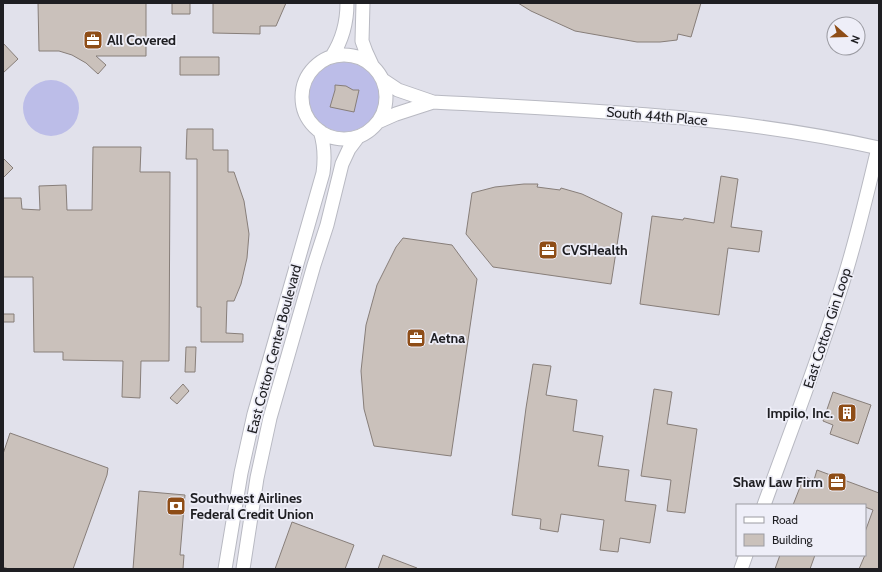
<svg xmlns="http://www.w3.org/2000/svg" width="882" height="572" font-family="Cabin,sans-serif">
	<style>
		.green { fill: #bcbde8 }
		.building { fill: #cac1bb; stroke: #877e79 }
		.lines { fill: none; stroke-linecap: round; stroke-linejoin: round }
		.minor-casing { stroke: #b8b9c2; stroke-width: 15 }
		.minor { stroke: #fff; stroke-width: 13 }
		.labels { text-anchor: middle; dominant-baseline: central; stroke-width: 3.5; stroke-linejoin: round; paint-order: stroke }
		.poi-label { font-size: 14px; font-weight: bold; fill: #1e1e22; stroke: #eeeef8; text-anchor: start }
		.street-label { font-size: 14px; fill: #1e1e22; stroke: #eeeef8 }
	</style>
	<rect width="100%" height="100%" fill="#e1e1eb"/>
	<!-- green -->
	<path class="green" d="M309 97a35 35 0 1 1 70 0a35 35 0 1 1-70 0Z
		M23 108a28 28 0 1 1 56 0a28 28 0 1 1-56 0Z"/>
	<!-- building -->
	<path class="building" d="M38,3H146V56H96L106,65L98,74L86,63L72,55L59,51H39Z
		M172,3H190V14H172Z
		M213,3H286L276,26H260V34L213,33Z
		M518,3H701L691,37L678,34L677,40L660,42H637L575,31L531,11Z
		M3,43L18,59L3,73Z
		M180,57H219V75H180Z
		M335,85L346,86L353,90H359L354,112L330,107L335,90Z
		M187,129H213V150H228V172H234L244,201L249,234L247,258L241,284L234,301H227L226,333L243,334V342H201V307H197V159H186Z
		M93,147H141L140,172H170L169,361H141L140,398L122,397L123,361L63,360V352H34L33,277H3V198H21L22,209L40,210L39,186L66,185L67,210H92Z
		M3,158L13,168L3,178Z
		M721,176L738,179L731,227L762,231L759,252L728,248L719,315L640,304L652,216L683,220L684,218L714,223Z
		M524,184H538L537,187L560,190L561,188L582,194L622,213L611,284L493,267L466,234L472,193L495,187Z
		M403,238L452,245L477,279L451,456L374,446L364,409L361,371L366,325L377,285L396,247Z
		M3,314H14V322H3Z
		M186,347H196L195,372H185Z
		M533,364L551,366L546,395L577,400L573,431L603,436L598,466L629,470L625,501L656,505L650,543L620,538L618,552L600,550L604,520L561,514L558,532L540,529L541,519L512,515L526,408Z
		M183,384L189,391L177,404L170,398Z
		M654,389L672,392L667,424L697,429L685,513L667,511L671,480L641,476Z
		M833,392L871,405L858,444L830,434L833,425L823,421Z
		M10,433L108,468L107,475L73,569H9L3,567V454Z
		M817,470L879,493V569H859L865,555V532L873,510L865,507V505H793L804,477L814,480Z
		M139,491L185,495L180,555H184L183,569H133Z
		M292,522L354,545L345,569H275Z
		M383,555L417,568V569H378Z
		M780,555H815L810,569H775Z"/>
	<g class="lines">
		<defs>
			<path id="minor" d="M363,3L362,41L366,52L372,65
				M302 97a42 42 0 1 1 84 0a42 42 0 1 1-84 0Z
				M332,56C343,39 347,23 347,3
				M383,80L398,90L433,102C582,110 732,115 879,148
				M378,122L396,114L433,102
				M764,505C790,433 818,361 841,288C856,242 867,195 878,148
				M225,569L241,473L254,414L323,173C325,158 325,146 320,131
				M243,569L257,478L270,418L314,265L327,225L342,164L349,149L358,137
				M741,569L746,555"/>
		</defs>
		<!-- minor casing -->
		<use href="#minor" class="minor-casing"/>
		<!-- minor -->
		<use href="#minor" class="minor"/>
	</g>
	<!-- icons -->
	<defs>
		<symbol id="office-square" viewBox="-11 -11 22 22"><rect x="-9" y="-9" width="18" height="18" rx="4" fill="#8e4d17" stroke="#eeeef8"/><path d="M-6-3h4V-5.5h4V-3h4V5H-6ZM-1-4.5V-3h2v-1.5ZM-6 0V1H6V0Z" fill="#fff"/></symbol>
		<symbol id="building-square" viewBox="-11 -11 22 22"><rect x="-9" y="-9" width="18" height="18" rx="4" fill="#8e4d17" stroke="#eeeef8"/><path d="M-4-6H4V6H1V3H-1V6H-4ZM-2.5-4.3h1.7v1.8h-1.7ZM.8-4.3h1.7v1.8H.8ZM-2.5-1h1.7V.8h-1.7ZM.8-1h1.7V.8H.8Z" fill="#fff"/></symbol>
		<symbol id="bank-square" viewBox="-11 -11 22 22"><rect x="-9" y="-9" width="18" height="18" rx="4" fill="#8e4d17" stroke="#eeeef8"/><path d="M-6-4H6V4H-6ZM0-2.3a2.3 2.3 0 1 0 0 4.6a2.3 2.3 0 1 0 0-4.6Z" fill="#fff"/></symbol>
	</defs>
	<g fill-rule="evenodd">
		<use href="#office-square" x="82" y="29" width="22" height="22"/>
		<use href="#office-square" x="537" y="239" width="22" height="22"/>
		<use href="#office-square" x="405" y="327" width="22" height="22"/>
		<use href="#building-square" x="836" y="402" width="22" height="22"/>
		<use href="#office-square" x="826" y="471" width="22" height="22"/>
		<use href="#bank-square" x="165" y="495" width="22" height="22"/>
	</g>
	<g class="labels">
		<!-- poi labels -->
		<g class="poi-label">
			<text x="107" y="40">All Covered</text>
			<text x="562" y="250">CVSHealth</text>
			<text x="430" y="338">Aetna</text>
			<text x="833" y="413" text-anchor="end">Impilo, Inc.</text>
			<text x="823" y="482" text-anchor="end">Shaw Law Firm</text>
			<text x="190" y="498">Southwest Airlines<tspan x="190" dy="16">Federal Credit Union</tspan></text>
		</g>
		<!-- street labels -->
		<g class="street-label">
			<text transform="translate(657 116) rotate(5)">South 44th Place</text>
			<text transform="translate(827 328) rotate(-72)">East Cotton Gin Loop</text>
			<text transform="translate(274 349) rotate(-75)">East Cotton Center Boulevard</text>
		</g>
	</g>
	<!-- border -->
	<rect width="882" height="572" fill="none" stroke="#1e1e22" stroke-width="8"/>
	<!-- legend -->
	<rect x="736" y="504" width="130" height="52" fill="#eeeef8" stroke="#9b9ba2"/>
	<rect x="744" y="517" width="20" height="6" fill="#ffffff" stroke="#9b9ba2"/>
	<text x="772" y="524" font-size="12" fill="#1e1e22">Road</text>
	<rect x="744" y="534" width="20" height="12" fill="#cac1bb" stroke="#9b9ba2"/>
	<text x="772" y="544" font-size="12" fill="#1e1e22">Building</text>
	<!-- north arrow -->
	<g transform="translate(846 36) rotate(110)"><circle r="19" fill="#eeeef8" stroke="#9b9ba2"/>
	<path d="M0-3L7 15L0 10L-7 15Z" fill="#8e4d17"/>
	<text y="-6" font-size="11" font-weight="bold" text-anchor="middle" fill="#1e1e22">N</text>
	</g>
</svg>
